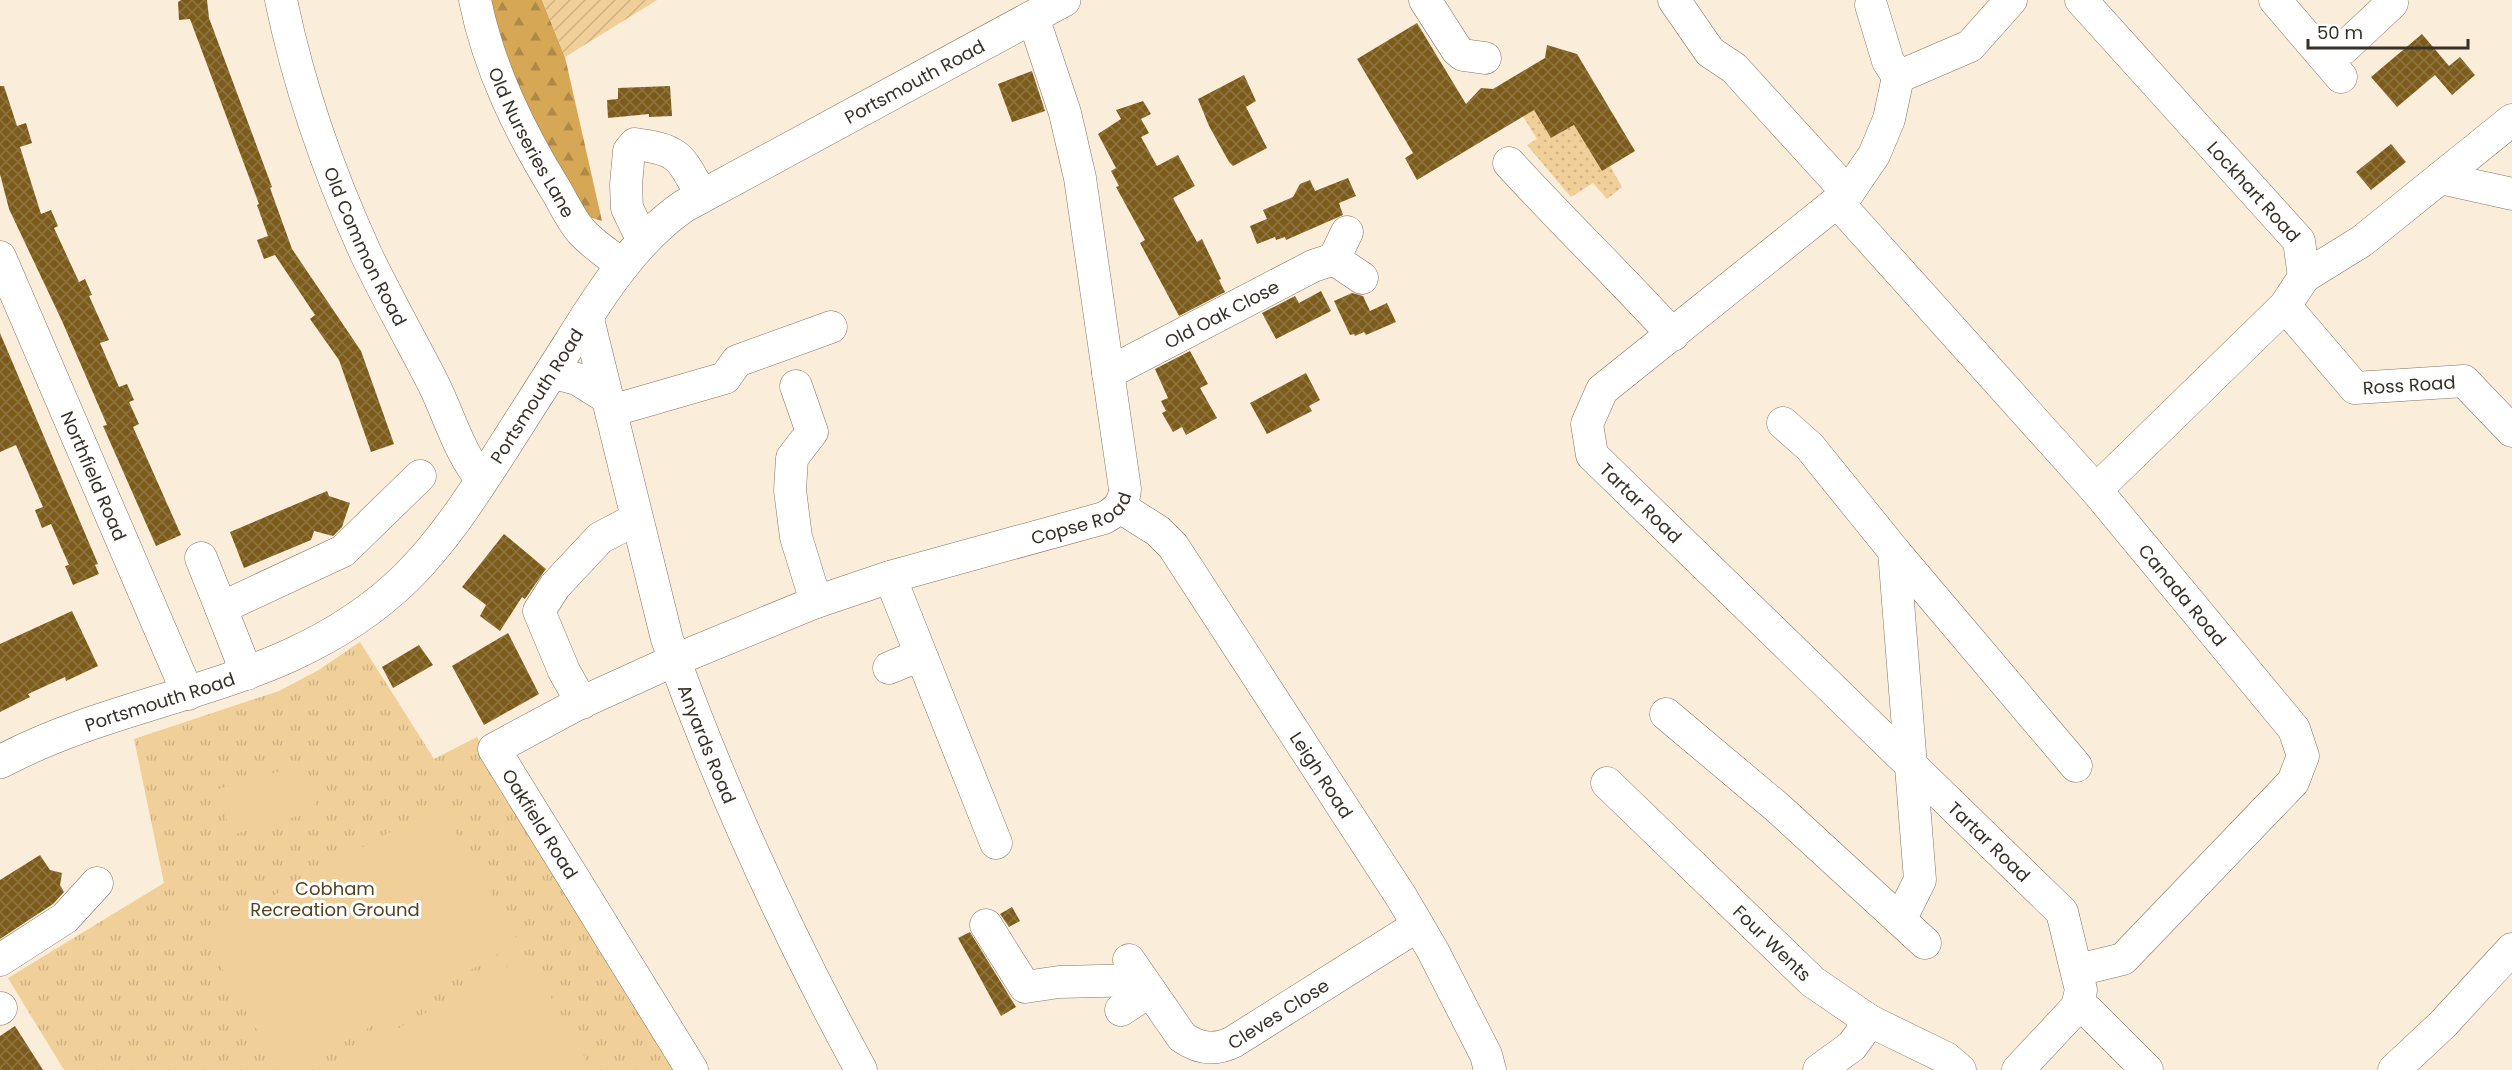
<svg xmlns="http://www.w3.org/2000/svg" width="2512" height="1070" font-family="Poppins,sans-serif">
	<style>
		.grass { fill: url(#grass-dots) }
		.forest { fill: url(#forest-firs) }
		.park { fill: url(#park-tufts) }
		.garden { fill: url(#garden-furrows) }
		.pitch { fill: #f0cf98 }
		.building { fill: url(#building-cross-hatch) }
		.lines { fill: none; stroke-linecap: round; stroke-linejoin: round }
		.minor-casing { stroke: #807564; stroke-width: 33 }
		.major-casing { stroke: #807564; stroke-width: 34 }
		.minor { stroke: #fff; stroke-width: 32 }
		.major { stroke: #fff; stroke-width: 33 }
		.labels { text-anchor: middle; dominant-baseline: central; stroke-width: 6; stroke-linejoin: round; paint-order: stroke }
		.street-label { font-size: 18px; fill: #353028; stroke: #fff }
		.park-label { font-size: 18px; fill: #55421f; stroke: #fff }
	</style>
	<defs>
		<pattern id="grass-dots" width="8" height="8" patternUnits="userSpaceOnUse" patternTransform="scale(1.5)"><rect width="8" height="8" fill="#f0cf98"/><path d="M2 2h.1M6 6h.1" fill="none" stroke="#ceb283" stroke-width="1.8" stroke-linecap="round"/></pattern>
		<pattern id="forest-firs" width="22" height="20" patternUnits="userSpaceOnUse" patternTransform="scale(1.5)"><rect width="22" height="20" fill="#d6a856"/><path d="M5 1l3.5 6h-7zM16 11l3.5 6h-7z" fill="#ae8947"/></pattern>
		<pattern id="park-tufts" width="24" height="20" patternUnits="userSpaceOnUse" patternTransform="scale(1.5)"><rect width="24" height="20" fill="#f0cf98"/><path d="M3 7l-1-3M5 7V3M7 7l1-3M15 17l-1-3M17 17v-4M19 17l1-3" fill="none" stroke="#ceb283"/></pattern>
		<pattern id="garden-furrows" width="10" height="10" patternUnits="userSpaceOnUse" patternTransform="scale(1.5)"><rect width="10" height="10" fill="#f0cf98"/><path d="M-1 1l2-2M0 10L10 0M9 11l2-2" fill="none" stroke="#ceb283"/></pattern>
		<pattern id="building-cross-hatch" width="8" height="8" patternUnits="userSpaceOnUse" patternTransform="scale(1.5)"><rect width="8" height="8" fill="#7d5c1b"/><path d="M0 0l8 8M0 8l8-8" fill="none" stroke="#8e7544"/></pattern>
	</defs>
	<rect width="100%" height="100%" fill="#faedd9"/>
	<!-- grass -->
	<path class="grass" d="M1534,110L1551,138L1574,125L1602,171L1610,166L1622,187L1607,199L1593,183L1571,197L1527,145L1537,139L1523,116Z"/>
	<!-- forest -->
	<path class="forest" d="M484,0H542L565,57L602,221L582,215L545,155Z"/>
	<!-- park -->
	<path class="park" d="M360,642L434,759L477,737L681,1070H64L8,978L164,883L134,739L279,691L317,671Z"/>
	<!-- garden -->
	<path class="garden" d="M542,0H657L565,57Z"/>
	<!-- pitch -->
	<path class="pitch" d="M305,764L318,810L231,835L218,789Z
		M440,805L519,942L295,1070H279L203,934Z
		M527,955L592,1070H325Z"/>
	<!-- building -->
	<path class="building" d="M181,0H207L209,18L272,187L270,188L292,249L361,351L394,444L371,452L339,360L310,319L315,315L275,255L264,259L257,240L268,236L257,205L259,204L190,19L179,20L178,2Z
		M1417,23L1466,104L1481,88L1493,89L1545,58L1547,45L1577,54L1635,151L1602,171L1574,125L1551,138L1534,110L1417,180L1405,158L1413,153L1357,59Z
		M2422,34L2449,66L2460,57L2475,75L2452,95L2435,75L2397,107L2371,77Z
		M1032,71L1045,111L1012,122L998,84Z
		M1244,75L1256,101L1246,107L1267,148L1233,166L1229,162L1209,126L1198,99Z
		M0,86H4L17,126L26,123L32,143L20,147L41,214L51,210L58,226L54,228L79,282L85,279L92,295L89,296L109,340L100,343L119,387L127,384L134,400L129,402L139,424L133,427L181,535L156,546L103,426L107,425L62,321L9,209L0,174Z
		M670,86L672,116L649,117V114L608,118L607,100L618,99V88Z
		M1143,101L1151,114L1141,119L1149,133L1141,137L1157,166L1178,155L1195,186L1173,198L1197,242L1202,239L1221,279L1219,280L1225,292L1179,316L1140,243L1145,240L1116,187L1119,186L1111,171L1116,168L1098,134L1121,119L1116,110Z
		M2391,144L2406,162L2371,190L2356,172Z
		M1348,178L1356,196L1339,203L1343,215L1286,240L1285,237L1276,240L1275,237L1257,244L1250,226L1267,219L1263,210L1293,197L1300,184L1310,180L1315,191Z
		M1321,291L1331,311L1276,339L1262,313L1295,296L1299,303Z
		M1352,293L1363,296L1370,311L1387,303L1396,322L1366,335L1364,332L1355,336L1354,334L1350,335L1334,301Z
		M0,333L98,564L95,565L99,574L73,585L65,566L69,565L51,524L42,528L35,510L43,507L16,445L0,452Z
		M1190,351L1208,384L1200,388L1217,418L1186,435L1182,427L1173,432L1162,413L1166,411L1161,401L1168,398L1155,369Z
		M1306,373L1320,400L1309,406L1312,411L1267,434L1250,403Z
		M327,491L329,496L350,503L342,527L333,536L314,531L311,540L244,568L230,532Z
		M504,534L546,569L525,599L522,597L500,631L480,616L486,605L462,587Z
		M72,611L98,666L66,681L65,677L28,694L30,697L0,712V644Z
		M508,633L539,694L484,725L452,666Z
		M419,645L433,665L393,688L382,667Z
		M40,855L50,870L62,873L60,885L64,892L53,904L0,939V880Z
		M1012,907L1020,921L1009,927L1000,914Z
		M970,932L1016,1007L1001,1016L958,938Z
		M15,1026L43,1070H0V1036Z"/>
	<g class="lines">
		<defs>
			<g id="minor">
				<path id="s1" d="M281,0C299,87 329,173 366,254C387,298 411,340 433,383C449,415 459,453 482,480"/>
				<path id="s2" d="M475,0C489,69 520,132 557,192C564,204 571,220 581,231C592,244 610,255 623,266"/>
				<path d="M1425,0L1457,50L1463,55L1485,58"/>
				<path d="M1674,0L1710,52L1734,68L1848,193"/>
				<path id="s3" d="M2011,0L1970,46L1898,77L1889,119L1874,155L1848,193L1602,390L1587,424L1592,455L2062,912L2081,990L2077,1007L2018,1070"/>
				<path id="s4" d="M2081,0L2299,241L2304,277L2285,306L2096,490"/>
				<path d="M2275,0L2341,77"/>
				<path d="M1871,5L1888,61L1898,77"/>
				<path d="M2344,48L2392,3L2389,0"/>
				<path d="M1509,163C1563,222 1620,277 1673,335"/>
				<path d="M2440,178L2512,194"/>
				<path id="s5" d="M1838,203L2096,490L2294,729L2303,756L2293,782L2123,959L2078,970"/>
				<path d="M643,241L627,208L626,185L629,151L635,144C681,150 680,157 702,196"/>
				<path id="s6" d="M0,257L188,694"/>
				<path d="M1334,259L1362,278"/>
				<path d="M2304,277L2362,241L2512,120"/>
				<path id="s7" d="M2285,306L2355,388L2464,381L2512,431"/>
				<path id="s8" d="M587,315L667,639C720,788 786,932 861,1070"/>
				<path d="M551,372L577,379L606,397"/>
				<path id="s9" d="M1108,373L1313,266L1334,259L1347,232"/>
				<path d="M796,386L812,432L792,458L790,490L796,537L816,602"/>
				<path d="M611,411L725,378L737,361L831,327"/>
				<path d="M1783,423L1810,447L1894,551L2076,766"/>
				<path id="s10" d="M1120,507L1158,531L1173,546L1402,898L1433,951L1486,1055L1490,1070"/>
				<path d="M1894,551L1920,880L1900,920"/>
				<path d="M201,558L221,608"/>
				<path d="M890,577L996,843"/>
				<path d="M889,668L920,655"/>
				<path d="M247,674L221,608L343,551L420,476"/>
				<path d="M582,703L564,671L539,611L555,586L600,538L636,519"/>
				<path d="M1666,714L1778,808L1925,943"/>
				<path id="s11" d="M1607,783L1813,982L1870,1021L1946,1058L1960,1070"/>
				<path d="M986,925L1025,987L1059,982L1142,980"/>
				<path d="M0,960L65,918L97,883"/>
				<path id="s12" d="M1129,960L1182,1037C1199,1049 1215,1051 1233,1042L1417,926"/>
				<path d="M2077,1007L2088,1011L2147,1070"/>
				<path d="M0,1009L1,1008"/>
				<path d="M1121,1010L1150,991"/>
				<path id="s13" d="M692,1070L494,749L576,705L675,660L816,602L890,577L1104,518C1117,511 1124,504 1125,489L1080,178L1065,113L1033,17"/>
				<path d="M1819,1070L1852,1046L1870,1021"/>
				<path d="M2394,1070L2443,1024L2512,949"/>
			</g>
			<g id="major">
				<path id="s14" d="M0,762C136,690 291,691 407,577C443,541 471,498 498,456C522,418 546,381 570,343C601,293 635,240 684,206L1064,0"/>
			</g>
		</defs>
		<!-- minor casing -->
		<use href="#minor" class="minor-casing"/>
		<!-- major casing -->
		<use href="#major" class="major-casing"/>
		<!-- minor -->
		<use href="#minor" class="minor"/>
		<!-- major -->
		<use href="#major" class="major"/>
	</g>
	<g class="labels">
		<!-- street labels -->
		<g class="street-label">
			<text stroke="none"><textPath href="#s14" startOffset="1178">Portsmouth Road</textPath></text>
			<text stroke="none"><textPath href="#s2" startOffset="154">Old Nurseries Lane</textPath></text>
			<text stroke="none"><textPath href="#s4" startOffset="258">Lockhart Road</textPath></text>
			<text stroke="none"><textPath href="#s1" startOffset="261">Old Common Road</textPath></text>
			<text stroke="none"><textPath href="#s9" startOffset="128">Old Oak Close</textPath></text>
			<text stroke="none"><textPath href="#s7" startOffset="162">Ross Road</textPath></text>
			<text stroke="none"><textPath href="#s14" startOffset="674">Portsmouth Road</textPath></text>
			<text stroke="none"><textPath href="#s6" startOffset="238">Northfield Road</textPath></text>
			<text stroke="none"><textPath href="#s3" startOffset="720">Tartar Road</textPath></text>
			<text stroke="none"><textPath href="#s13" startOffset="1011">Copse Road</textPath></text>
			<text stroke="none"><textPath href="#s5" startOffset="522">Canada Road</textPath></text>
			<text stroke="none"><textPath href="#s14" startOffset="171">Portsmouth Road</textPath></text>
			<text stroke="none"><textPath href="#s8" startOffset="446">Anyards Road</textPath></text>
			<text stroke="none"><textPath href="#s10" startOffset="339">Leigh Road</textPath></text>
			<text transform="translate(540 824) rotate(58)">Oakfield Road</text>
			<text stroke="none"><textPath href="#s3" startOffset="1206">Tartar Road</textPath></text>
			<text stroke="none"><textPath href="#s11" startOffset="230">Four Wents</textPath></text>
			<text stroke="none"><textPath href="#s12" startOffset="201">Cleves Close</textPath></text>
		</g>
		<!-- park labels -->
		<g class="park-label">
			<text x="335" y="888">Cobham<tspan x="335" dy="21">Recreation Ground</tspan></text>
		</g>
	</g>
	<!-- scale -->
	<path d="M2308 39v9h160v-9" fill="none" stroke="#353028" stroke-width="3"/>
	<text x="2317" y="39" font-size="18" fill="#353028" stroke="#ffffff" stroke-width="4.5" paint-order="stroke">50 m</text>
</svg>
